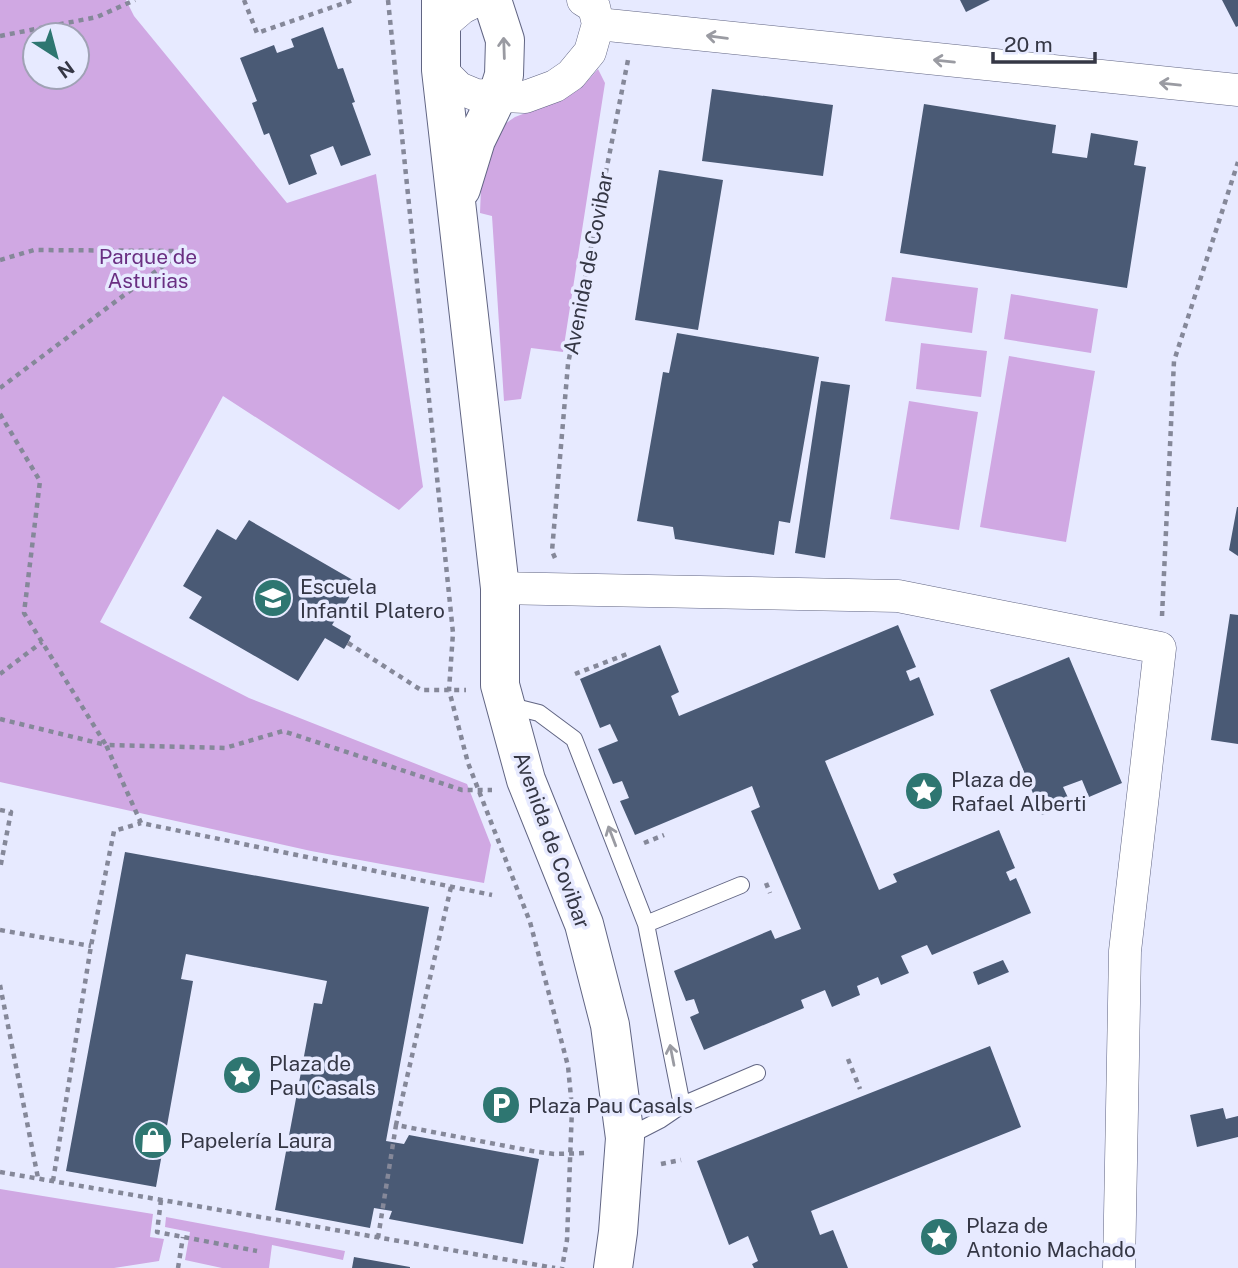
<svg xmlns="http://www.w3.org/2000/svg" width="1238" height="1268" font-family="'Public Sans',sans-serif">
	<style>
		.green { fill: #d0a8e3; fill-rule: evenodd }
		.building { fill: #4a5a75 }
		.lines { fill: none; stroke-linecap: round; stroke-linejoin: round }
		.service-casing { stroke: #616583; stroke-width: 18 }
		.minor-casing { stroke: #616583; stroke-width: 33 }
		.tertiary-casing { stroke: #616583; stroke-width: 40 }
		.path { stroke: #858899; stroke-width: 4.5; stroke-dasharray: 5 5; stroke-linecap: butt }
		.service { stroke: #fff; stroke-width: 16 }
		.minor { stroke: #fff; stroke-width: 32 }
		.tertiary { stroke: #fff; stroke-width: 38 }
		.oneway { stroke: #9a9ba2 }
		.labels { text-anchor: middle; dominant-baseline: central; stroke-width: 7; stroke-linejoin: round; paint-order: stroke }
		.park-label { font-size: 21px; fill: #6a2f82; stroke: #e7eaff }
		.street-label { font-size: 21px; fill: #353745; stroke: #e7eaff }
		.poi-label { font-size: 21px; fill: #353745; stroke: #e7eaff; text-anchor: start }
	</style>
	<rect width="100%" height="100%" fill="#e7eaff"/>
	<!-- green -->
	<path class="green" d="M0,0H126L134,16L287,203L376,174L423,487L399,510L223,396L100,622L249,698L467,784L491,845L484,883L311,851L0,782ZM35,35H77V77H35Z
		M598,69L605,83L563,352L531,348L521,399L504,401L492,216L480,213L482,162L496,130L515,117L567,97L582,87Z
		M892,277L978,288L972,333L885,321Z
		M1011,294L1098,309L1091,353L1004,339Z
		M921,343L987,351L981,397L916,389Z
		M1009,356L1095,371L1066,542L980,527Z
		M909,401L978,412L959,530L890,519Z
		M0,1189L153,1214L150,1237L164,1239L159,1261L114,1268H0Z
		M166,1217L345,1251L343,1260L272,1245L269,1268H222L185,1260L190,1232L165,1227Z"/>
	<!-- building -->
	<path class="building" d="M960,0H990L966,12Z
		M1222,0H1238V26L1236,27Z
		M323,27L338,69L343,68L355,102L352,103L371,155L341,166L333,146L310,155L317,174L289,185L269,133L264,135L252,103L257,101L240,58L274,45L277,53L294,47L291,39Z
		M712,89L833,105L823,176L702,161Z
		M924,104L1056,125L1052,153L1087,158L1091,133L1138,141L1134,165L1146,167L1127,288L900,253Z
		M659,170L723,180L698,330L635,320Z
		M677,333L819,357L790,523L779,521L774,555L675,539L673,527L637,521L663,372L669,373Z
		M821,381L850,385L825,558L795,553Z
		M1237,507H1238V556L1229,550Z
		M249,520L358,583L332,625L351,636L348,643L344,649L325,638L298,681L189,618L202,597L183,586L217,529L236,540Z
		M1230,614L1238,615V744L1211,740Z
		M898,625L916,667L906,671L910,681L919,677L934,715L825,761L879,890L897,882L893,874L999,830L1015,868L1006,872L1010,881L1016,878L1031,913L932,955L927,945L901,956L909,973L881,985L878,977L857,986L860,995L832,1007L825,990L801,1000L804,1008L704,1050L690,1017L699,1013L694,999L686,1001L674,971L771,930L775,939L801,929L751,811L760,807L752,786L635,835L620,801L629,798L622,781L613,784L598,749L618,741L610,724L600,728L580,679L660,645L679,692L671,696L679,716Z
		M1069,657L1122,783L1089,797L1082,780L1063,787L1071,804L1042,815L990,690Z
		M125,852L429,907L386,1141L404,1144L409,1135L539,1159L523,1244L389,1219L392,1211L374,1208L370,1228L275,1210L314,1003L322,1004L327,981L186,954L181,979L193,981L156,1187L66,1171Z
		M1003,960L1009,972L978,985L973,972Z
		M990,1046L1021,1127L811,1211L820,1235L833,1230L848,1268H754L752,1264L758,1261L748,1236L729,1245L697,1161Z
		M1223,1108L1226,1119L1238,1116V1137L1197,1147L1190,1115Z
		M354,1257L410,1267V1268H352Z"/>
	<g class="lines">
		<defs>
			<path id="service" d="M507,705L539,713L574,739L646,924L682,1105L660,1120L625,1138
				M646,924L741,885
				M682,1105L757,1073"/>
			<path id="minor" d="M598,24L1238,90
				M441,26L462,8L478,0
				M441,70L459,88L476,95L525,97L555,86L571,75L590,52L598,24L594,7L583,0
				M500,588L898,596L1160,648L1125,951L1119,1268"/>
			<path id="tertiary" d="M441,0V70L500,588V685L526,780L584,924L610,1025L625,1138L618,1232L613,1268
				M461,189L476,140L497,97L504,75L505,40L492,0"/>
		</defs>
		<!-- service casing -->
		<use href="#service" class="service-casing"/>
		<!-- minor casing -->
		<use href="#minor" class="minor-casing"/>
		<!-- tertiary casing -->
		<use href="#tertiary" class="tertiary-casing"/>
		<!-- path -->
		<path class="path" d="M244,0L257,33L353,0
			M388,0L453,633L449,690L468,763L530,922L568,1066L572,1108L567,1240L562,1268
			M0,36L97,17L135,0
			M0,260L34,250L182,251
			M0,388L183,251
			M0,414L40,481L24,613L106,745L225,748L283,731L462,790H492
			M555,558L552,551L568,364L628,60
			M1162,616L1174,361L1238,162
			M348,643L421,690H466
			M0,674L42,642
			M575,674L627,654
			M0,719L106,745L141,823L492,895
			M0,810L11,812L0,869
			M644,843L664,835
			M766,883L770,893
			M451,887L396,1125L532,1151L554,1154L587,1153
			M0,930L91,946
			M0,985L38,1178
			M848,1059L860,1089
			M661,1164L681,1160
			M0,1172L555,1268
			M53,1181L91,946L114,831L141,823
			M161,1200L157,1232L257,1251
			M378,1238L396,1125
			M178,1268L183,1237"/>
		<!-- service -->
		<use href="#service" class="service"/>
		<!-- minor -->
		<use href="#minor" class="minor"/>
		<!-- tertiary -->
		<use href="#tertiary" class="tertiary"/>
	</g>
	<!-- one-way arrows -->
	<defs><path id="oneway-shaft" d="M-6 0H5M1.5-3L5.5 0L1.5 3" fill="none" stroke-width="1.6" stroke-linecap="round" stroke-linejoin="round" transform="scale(1.75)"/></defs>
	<g class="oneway">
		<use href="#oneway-shaft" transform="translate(717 37) rotate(-173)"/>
		<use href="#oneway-shaft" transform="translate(504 48) rotate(-92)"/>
		<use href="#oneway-shaft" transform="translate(944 61) rotate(-174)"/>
		<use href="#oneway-shaft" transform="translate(1170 84) rotate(-174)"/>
		<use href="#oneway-shaft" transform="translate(612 836) rotate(-111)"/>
		<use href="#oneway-shaft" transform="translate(672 1055) rotate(-101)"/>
	</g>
	<!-- icons -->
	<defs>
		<symbol id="school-disc" viewBox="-11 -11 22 22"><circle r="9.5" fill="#2e7671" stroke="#e7eaff"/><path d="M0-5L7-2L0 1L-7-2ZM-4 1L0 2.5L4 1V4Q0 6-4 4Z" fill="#fff"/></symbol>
		<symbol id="sight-disc" viewBox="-11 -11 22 22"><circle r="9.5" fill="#2e7671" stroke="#e7eaff"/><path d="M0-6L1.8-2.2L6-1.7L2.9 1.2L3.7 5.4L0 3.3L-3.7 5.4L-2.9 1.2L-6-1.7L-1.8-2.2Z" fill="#fff"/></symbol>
		<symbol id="parking-disc" viewBox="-11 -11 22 22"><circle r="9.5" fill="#2e7671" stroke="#e7eaff"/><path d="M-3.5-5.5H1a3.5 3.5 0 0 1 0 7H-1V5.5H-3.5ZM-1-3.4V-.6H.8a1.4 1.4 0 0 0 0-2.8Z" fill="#fff"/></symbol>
		<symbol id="shop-disc" viewBox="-11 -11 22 22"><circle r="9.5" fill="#2e7671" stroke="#e7eaff"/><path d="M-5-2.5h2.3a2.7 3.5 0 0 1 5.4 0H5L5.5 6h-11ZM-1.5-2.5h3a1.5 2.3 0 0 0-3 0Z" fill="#fff"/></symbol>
	</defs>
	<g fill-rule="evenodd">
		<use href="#school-disc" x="251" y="576" width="44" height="44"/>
		<use href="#sight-disc" x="902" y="769" width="44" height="44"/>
		<use href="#sight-disc" x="220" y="1053" width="44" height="44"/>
		<use href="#parking-disc" x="479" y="1083" width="44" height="44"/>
		<use href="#shop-disc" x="131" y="1118" width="44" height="44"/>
		<use href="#sight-disc" x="917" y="1215" width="44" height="44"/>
	</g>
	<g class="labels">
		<!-- park labels -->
		<g class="park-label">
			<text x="148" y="256">Parque de<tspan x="148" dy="24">Asturias</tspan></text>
		</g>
		<!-- street labels -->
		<g class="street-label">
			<text transform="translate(588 263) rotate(-79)">Avenida de Covibar</text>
			<text transform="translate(552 840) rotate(70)">Avenida de Covibar</text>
		</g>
		<!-- poi labels -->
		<g class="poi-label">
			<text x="300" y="586">Escuela<tspan x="300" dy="24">Infantil Platero</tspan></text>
			<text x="951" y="779">Plaza de<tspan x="951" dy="24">Rafael Alberti</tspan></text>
			<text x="269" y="1063">Plaza de<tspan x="269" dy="24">Pau Casals</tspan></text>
			<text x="528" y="1105">Plaza Pau Casals</text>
			<text x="180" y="1140">Papelería Laura</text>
			<text x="966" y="1225">Plaza de<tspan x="966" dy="24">Antonio Machado</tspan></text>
		</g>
	</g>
	<!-- north arrow -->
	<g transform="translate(56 56) rotate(144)"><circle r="33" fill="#e7eaff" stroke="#a0a2b5" stroke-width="2"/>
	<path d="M0-5L12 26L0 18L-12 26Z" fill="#2e7671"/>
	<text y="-10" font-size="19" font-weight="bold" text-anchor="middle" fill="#353745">N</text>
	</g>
	<!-- scale -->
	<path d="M993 52v10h102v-10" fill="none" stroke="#353745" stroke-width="3.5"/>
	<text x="1004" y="52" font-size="21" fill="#353745" stroke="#e7eaff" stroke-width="5" paint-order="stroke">20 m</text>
</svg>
